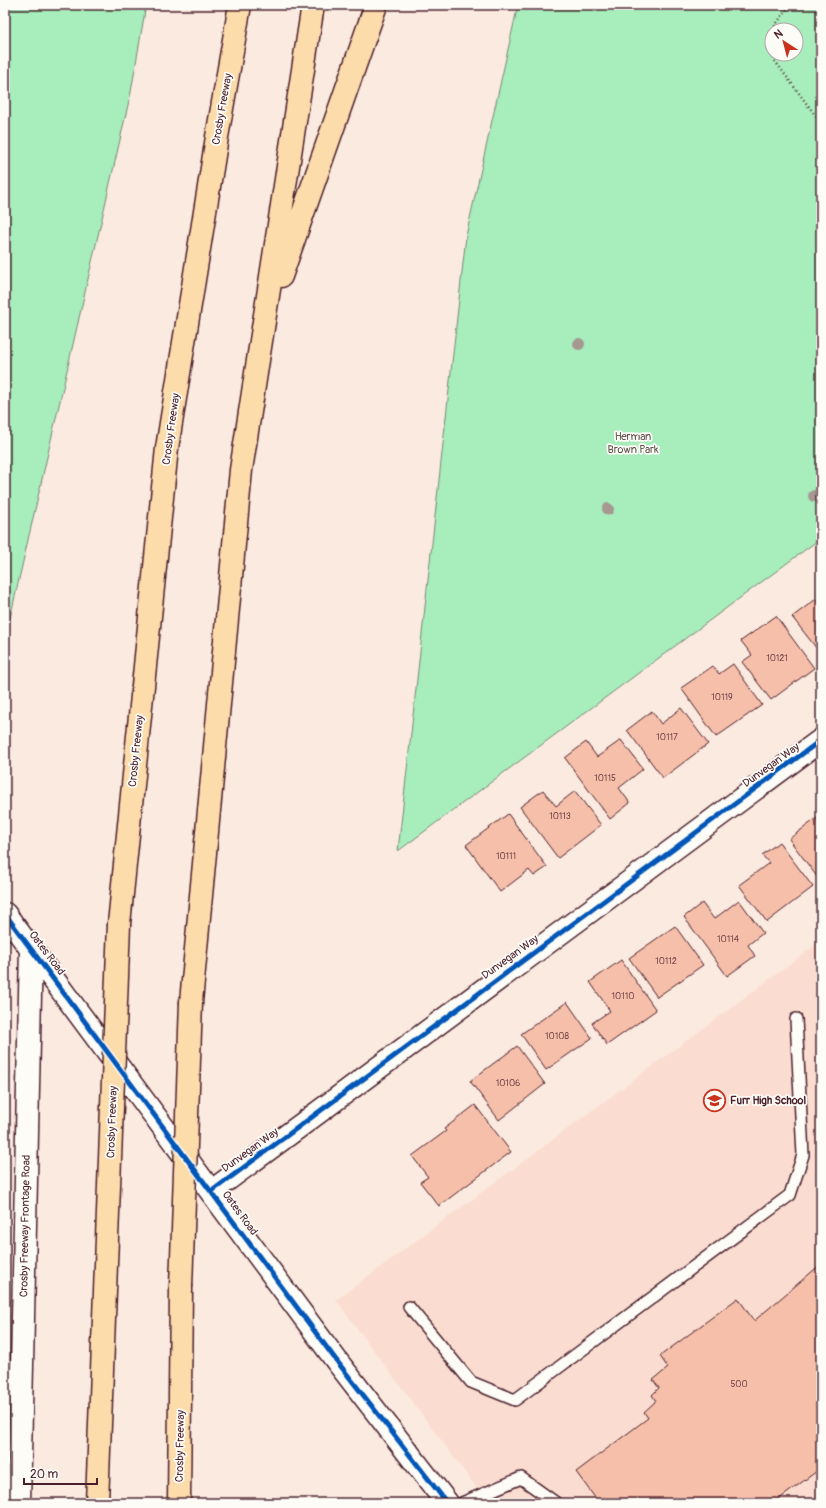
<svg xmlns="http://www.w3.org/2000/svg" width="826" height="1508" font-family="Pangolin,sans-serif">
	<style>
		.built { fill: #faddd0 }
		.green { fill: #a7eebc; stroke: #788674; fill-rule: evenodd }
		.building { fill: #f6bfaa; stroke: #4a1f2b }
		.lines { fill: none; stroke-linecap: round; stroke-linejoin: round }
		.lane-casing { stroke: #4a1f2b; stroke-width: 14 }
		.street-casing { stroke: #4a1f2b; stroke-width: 25 }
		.secondary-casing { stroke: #4a1f2b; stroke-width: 25 }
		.highway-casing { stroke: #4a1f2b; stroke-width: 25 }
		.path { stroke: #4a1f2b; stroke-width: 2.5; stroke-dasharray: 1 3; stroke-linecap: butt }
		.lane { stroke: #fdfcf7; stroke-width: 11 }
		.street { stroke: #fdfcf7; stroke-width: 22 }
		.secondary { stroke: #fdfcf7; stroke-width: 22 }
		.highway { stroke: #fddcac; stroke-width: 22 }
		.highway-bridge-casing { stroke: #4a1f2b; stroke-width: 25; stroke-linecap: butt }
		.highway-bridge { stroke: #fddcac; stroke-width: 22 }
		.cycleway-casing { stroke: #fdfcf7; stroke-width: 8 }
		.cycleway { stroke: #0057b8; stroke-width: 5 }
		.tree { fill: #a69790 }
		.labels { text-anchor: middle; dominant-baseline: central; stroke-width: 3.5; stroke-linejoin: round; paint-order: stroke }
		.number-label { font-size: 9px; fill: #75474b }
		.street-label { font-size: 11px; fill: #4a1f2b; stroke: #fdfcf7 }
		.park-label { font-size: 11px; fill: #61534f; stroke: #fdfcf7 }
		.poi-label { font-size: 11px; font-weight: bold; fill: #4a1f2b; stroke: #fdfcf7; text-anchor: start }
	</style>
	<rect width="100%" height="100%" fill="#fbeae0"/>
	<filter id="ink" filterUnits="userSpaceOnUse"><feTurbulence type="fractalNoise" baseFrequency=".025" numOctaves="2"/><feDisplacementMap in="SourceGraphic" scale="8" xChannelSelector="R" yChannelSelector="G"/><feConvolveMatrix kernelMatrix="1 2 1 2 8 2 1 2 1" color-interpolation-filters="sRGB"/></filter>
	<g filter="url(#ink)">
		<!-- built -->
		<path class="built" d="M821,941V1503H488L336,1300Z"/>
		<!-- green -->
		<path class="green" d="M5,5H146L131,92L5,640Z
			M518,5H821V538L398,851L466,236ZM772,30H796V54H772Z"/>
		<!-- building -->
		<path class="building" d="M816,599L821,606V654L792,617Z
			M776,616L814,668L771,700L742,662L752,655L741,641Z
			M733,664L762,705L716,737L681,688L713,666L719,674Z
			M681,708L708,744L663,778L627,730L652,711L661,724Z
			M621,740L643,769L619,788L630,803L610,819L565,758L586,742L597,757Z
			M543,790L556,806L575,791L601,825L558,858L520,807Z
			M508,814L547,867L534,876L529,870L500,892L466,845Z
			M821,815V875L818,878L789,839Z
			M779,842L813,887L767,922L739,885L769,863L762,855Z
			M739,900L763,933L748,945L755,956L727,976L684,917L702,903L714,919Z
			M675,926L703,965L657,997L629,958Z
			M621,960L656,1010L607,1045L592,1023L610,1011L590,982Z
			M567,1002L592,1038L546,1070L521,1034Z
			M517,1046L545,1084L499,1120L470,1081Z
			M475,1105L511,1152L439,1206L420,1182L428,1177L412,1156L446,1131L444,1129Z
			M821,1264V1468L774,1503H599L576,1472L648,1418L644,1412L656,1401L652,1395L659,1388L653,1380L668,1368L660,1356L738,1298L754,1321Z"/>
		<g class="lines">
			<defs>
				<path id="lane" d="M409,1307L471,1382L515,1400L790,1195L803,1155L796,1019
					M462,1503L521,1478L556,1503"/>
				<path id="street" d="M212,1191L821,740"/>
				<path id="secondary" d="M5,914L336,1360L447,1503
					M19,1503L31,948"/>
				<path id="highway" d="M281,276L376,5
					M119,924L167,448L217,137L240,5
					M191,1002L241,470L313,5
					M97,1503L112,1106
					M179,1503L181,1287"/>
			</defs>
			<!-- lane casing -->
			<use href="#lane" class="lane-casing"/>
			<!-- street casing -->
			<use href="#street" class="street-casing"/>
			<!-- secondary casing -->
			<use href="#secondary" class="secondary-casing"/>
			<!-- highway casing -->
			<use href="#highway" class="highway-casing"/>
			<!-- path -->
			<path class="path" d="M774,30V27L787,9L792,5
				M773,54L772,57L821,123"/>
			<!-- lane -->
			<use href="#lane" class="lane"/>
			<!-- street -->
			<use href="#street" class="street"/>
			<!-- secondary -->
			<use href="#secondary" class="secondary"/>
			<!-- highway -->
			<use href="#highway" class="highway"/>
			<defs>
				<path id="highway-bridge" d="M112,1106L119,924
					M181,1287L191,1002"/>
			</defs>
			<!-- highway-bridge casing -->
			<use href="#highway-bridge" class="highway-bridge-casing"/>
			<!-- highway-bridge -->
			<use href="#highway-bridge" class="highway-bridge"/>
			<defs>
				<path id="cycleway" d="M5,914L336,1360L447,1503
					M212,1191L821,740"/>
			</defs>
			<!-- cycleway casing -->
			<use href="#cycleway" class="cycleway-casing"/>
			<!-- cycleway -->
			<use href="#cycleway" class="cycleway"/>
		</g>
		<!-- trees -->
		<g class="tree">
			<circle cx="579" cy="344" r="6"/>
			<circle cx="814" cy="496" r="6"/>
			<circle cx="608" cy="509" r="6"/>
		</g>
	</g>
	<!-- icons -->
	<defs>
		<symbol id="school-ring" viewBox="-11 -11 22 22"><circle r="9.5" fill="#fdfcf7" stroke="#c8321e" stroke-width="1.5"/><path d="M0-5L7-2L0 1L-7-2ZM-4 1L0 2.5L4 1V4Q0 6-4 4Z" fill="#c8321e"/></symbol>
	</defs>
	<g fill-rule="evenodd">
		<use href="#school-ring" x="702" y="1088" width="25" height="25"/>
	</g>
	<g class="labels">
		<!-- number labels -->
		<g class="number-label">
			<text x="777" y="658">10121</text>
			<text x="722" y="697">10119</text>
			<text x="667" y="737">10117</text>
			<text x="605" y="778">10115</text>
			<text x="560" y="816">10113</text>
			<text x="506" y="856">10111</text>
			<text x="728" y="939">10114</text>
			<text x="666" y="961">10112</text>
			<text x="623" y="996">10110</text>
			<text x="557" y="1036">10108</text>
			<text x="508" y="1083">10106</text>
			<text x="739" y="1384">500</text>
		</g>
		<!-- street labels -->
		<g class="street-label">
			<text transform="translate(222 109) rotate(-80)">Crosby Freeway</text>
			<text transform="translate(171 429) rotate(-82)">Crosby Freeway</text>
			<text transform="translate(136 751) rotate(-84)">Crosby Freeway</text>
			<text transform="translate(771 765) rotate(-36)">Dunvegan Way</text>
			<text transform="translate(47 953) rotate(53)">Oates Road</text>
			<text transform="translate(510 957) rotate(-36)">Dunvegan Way</text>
			<text transform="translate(112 1122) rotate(-88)">Crosby Freeway</text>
			<text transform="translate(250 1150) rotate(-36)">Dunvegan Way</text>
			<text transform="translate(240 1213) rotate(54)">Oates Road</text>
			<text transform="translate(25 1226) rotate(-89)">Crosby Freeway Frontage Road</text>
			<text transform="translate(180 1446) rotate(-89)">Crosby Freeway</text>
		</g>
		<!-- park labels -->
		<g class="park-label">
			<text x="633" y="436">Herman<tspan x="633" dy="13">Brown Park</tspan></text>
		</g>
		<!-- poi labels -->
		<g class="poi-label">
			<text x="730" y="1100">Furr High School</text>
		</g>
	</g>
	<!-- margin -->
	<rect width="826" height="1508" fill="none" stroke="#fdfcf7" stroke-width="20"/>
	<rect x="10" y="10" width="806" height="1488" fill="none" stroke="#4a1f2b" stroke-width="1.5" filter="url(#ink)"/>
	<!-- north arrow -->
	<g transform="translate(784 42) rotate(324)"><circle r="19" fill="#fdfcf7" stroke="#b5a4a5"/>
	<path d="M0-3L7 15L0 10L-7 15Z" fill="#c8321e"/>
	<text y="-6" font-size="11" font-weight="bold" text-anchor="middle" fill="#4a1f2b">N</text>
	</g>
	<!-- scale -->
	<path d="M24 1478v6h73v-6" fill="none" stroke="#4a1f2b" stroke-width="2"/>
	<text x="30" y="1478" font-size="12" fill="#4a1f2b" stroke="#fdfcf7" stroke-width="3" paint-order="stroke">20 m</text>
</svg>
